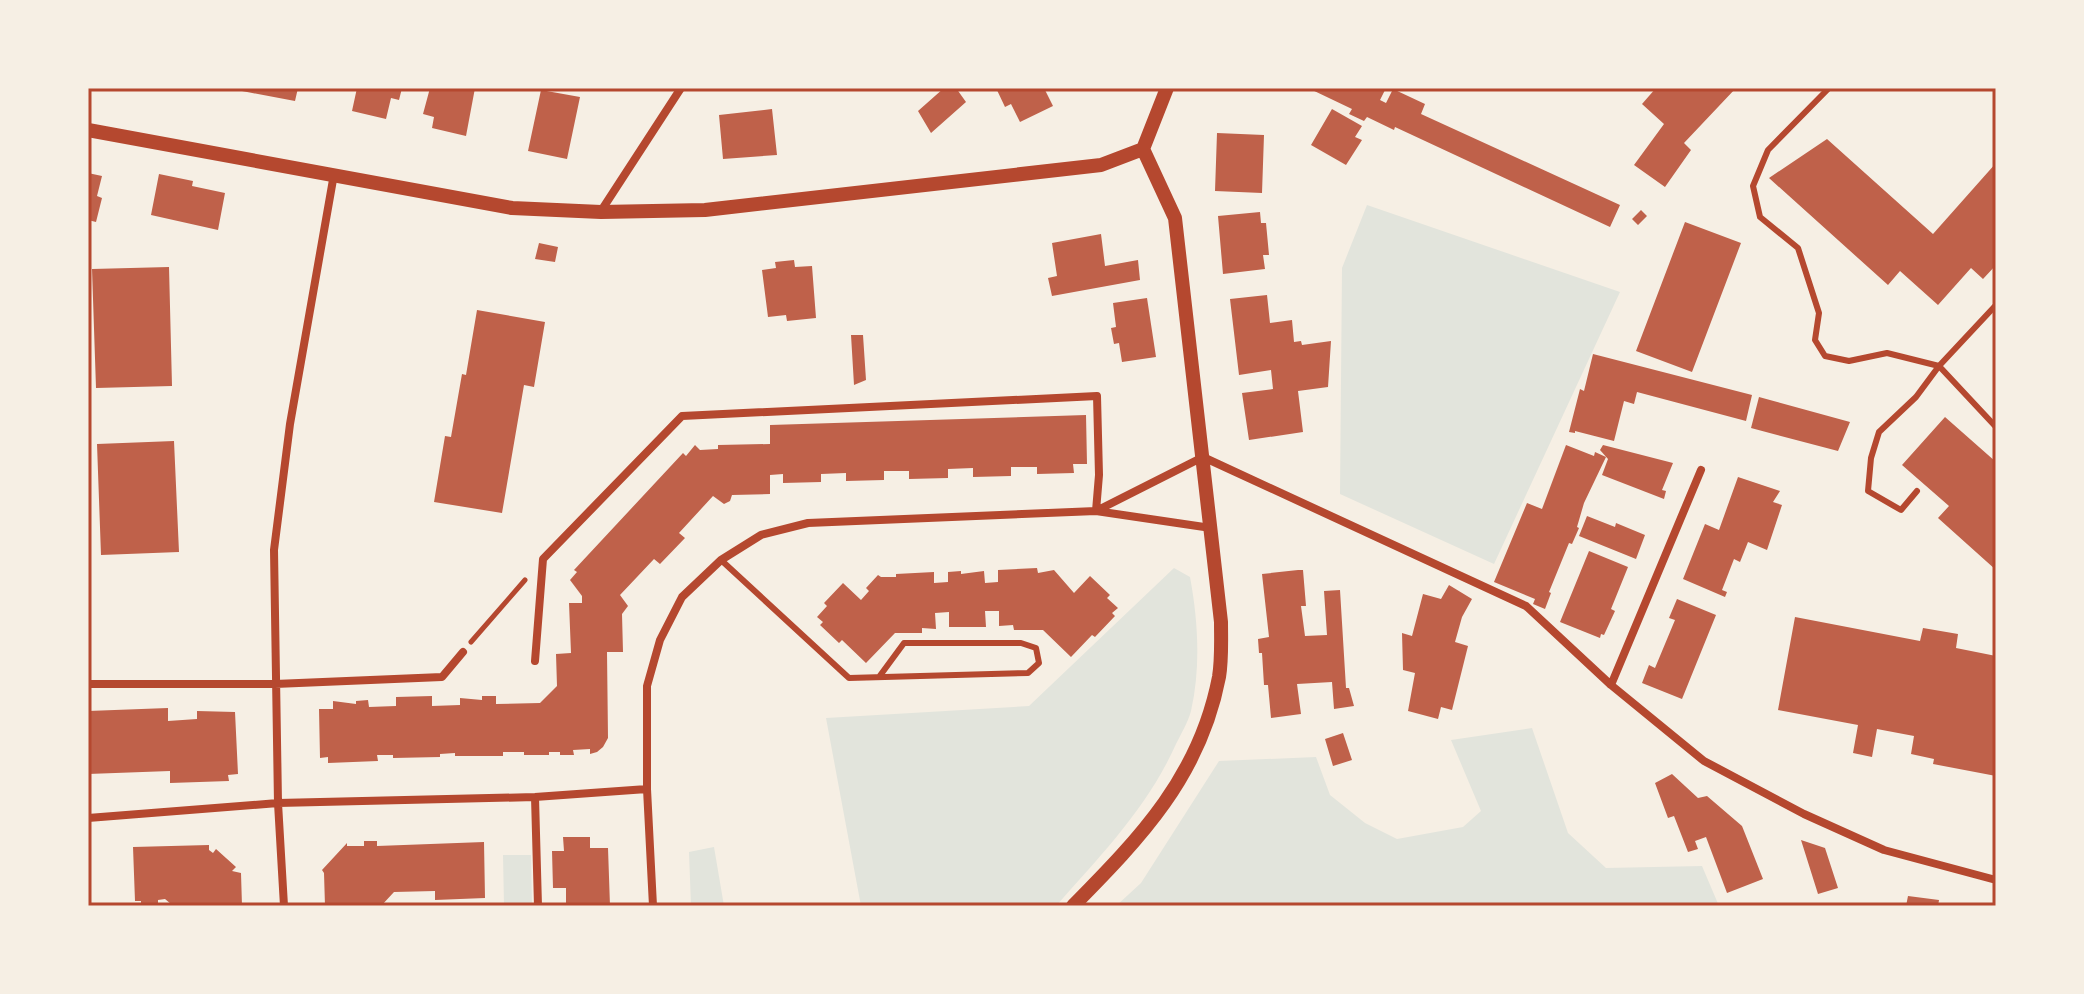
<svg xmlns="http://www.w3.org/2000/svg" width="2084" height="994" font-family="'Roboto Serif',serif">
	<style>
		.green { fill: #e2e4dc }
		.building { fill: #bf614a }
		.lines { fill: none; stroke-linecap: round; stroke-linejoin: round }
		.path { stroke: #b5482f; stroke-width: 5 }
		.service { stroke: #b5482f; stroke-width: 6 }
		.minor { stroke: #b5482f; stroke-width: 8 }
		.tertiary { stroke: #b5482f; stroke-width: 14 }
		.neatline { fill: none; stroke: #b5482f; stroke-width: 3 }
	</style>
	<rect width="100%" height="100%" fill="#f6efe4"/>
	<!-- green -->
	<path class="green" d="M1367,205L1620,292L1494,564L1340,494L1342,268Z
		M1174,568L1190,577C1198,620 1201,667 1191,711C1188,722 1181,734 1176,744C1148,807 1101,855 1056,906H861L826,718L1029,706Z
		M1532,728L1568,833L1606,868L1702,866L1719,906H1116L1141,883L1219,761L1316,757L1330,795L1365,823L1397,839L1463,827L1481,811L1451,740Z
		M714,847L724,906H691L689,852Z
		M503,855H531L532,906H504Z"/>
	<!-- building -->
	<path class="building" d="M243,88H298L295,101L242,91Z
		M357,88H402L399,100L391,98L386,119L352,111Z
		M430,88H475L466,136L432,128L434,117L423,114Z
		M944,88H956L966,102L931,133L918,111Z
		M996,88H1044L1053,106L1020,122L1011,104L1005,107Z
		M1308,88H1381L1385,90L1380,100L1386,103L1393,89L1425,104L1421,114L1620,205L1610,227L1395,127L1394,130L1367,117L1364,121L1349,114L1352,109Z
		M1656,88H1736L1684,143L1691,150L1665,187L1634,165L1664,124L1642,104Z
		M541,90L580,97L567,159L528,151Z
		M772,109L777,155L723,159L719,115Z
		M1332,109L1362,126L1355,137L1362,140L1346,165L1311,145Z
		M1217,133L1264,135L1262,193L1215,191Z
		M1827,139L1933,234L1996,163V265L1983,279L1971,268L1938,305L1900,271L1888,285L1769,178Z
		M88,173L102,176L97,196L102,198L96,222L88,220Z
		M159,174L193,181L192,186L225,193L218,230L151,215Z
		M1641,210L1647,216L1638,225L1632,219Z
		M1260,212L1261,223H1266L1269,255H1263L1265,269L1223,274L1218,216Z
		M1685,222L1741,243L1692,372L1636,351Z
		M1101,234L1105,266L1138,260L1140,280L1052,296L1048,278L1057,276L1052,243Z
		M539,243L558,247L555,262L535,259Z
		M794,260L795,267L812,266L816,318L787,321L786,315L768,317L762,270L776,268L775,262Z
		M169,267L172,386L96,388L92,269Z
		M1267,295L1270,323L1292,320L1294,342L1301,341L1302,345L1331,341L1328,387L1298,391L1303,432L1249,440L1242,393L1273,389L1271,370L1239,375L1230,299Z
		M1147,298L1156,357L1122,362L1119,343L1114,344L1111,328L1116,327L1113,303Z
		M477,310L545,322L534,387L524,385L502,513L434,502L445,436L451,437L462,374L466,375Z
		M851,335H863L866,380L854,385Z
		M1593,354L1752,395L1746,421L1637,392L1634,404L1624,401L1614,441L1575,431V433L1569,432L1580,389L1584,391Z
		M1759,397L1850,422L1838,451L1751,428Z
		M1086,415L1087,464H1073L1074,473L1037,474V467H1011V476L973,477V468L948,469V478L909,479V471H884V480L846,481V473L821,474V482L783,483V474L770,475V494L732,495L730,501L724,504L713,496L679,533L685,538L660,564L654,559L620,595L628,606L622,614L623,652H607L608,738L603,747L597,752L590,754V749L573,750L574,755H560V752H549V755H524V752H503V756H455V753L440,754V757L393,758V755H377L378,761L328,763V757L320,758L319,709H333V701L356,704V701L368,700L369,707L396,706V697L432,696V706L460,705V698L482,700V696H496V704L540,703L557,686L556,654L571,653L569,603H582V596L570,580L577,572L574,570L683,453L686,456L695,445L700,450L718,449V445L770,444V425Z
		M1945,417L1996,462V570L1938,518L1949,506L1902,465Z
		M174,441L179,552L101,555L97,444Z
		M1566,445L1594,456L1595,452L1606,457L1584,503L1577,527L1579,528L1572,544L1569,543L1549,592L1551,593L1545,609L1533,604L1535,599L1494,582L1527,503L1542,509Z
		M1603,445L1673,463L1662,490L1666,491L1664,499L1602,475L1608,459L1600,450Z
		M1738,477L1780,491L1773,502L1782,505L1767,550L1748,542L1740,562L1734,559L1722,590L1727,592L1725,597L1683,579L1705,524L1719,530Z
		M1587,516L1615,527L1616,523L1645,535L1636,559L1579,536Z
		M1589,551L1628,567L1611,609L1615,611L1604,635L1601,634L1600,638L1560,622Z
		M1037,568L1038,573L1054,570L1074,593L1090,576L1110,595L1107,598L1118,608L1112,613L1115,616L1095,637L1092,635L1071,657L1043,630H1014L1013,625L999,626V611H985L986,627H949V612L935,613L936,629L922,628V633H895L866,663L842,640L839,643L820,625L823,622L817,617L827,606L824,603L843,583L861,600L869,591L866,588L878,575L881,577H896V574L934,572V583L948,582V572L961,571V574L984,571L985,583L998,582V570Z
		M1298,570H1303L1306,606H1301L1305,636L1327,635L1324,591L1340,590L1346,688H1349L1354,706L1334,709L1332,682L1297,684L1301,714L1271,718L1268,685H1264L1262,653H1259L1258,639L1269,637L1262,574Z
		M1449,585L1472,599L1462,617L1455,642L1468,646L1452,710L1441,707L1438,719L1408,711L1415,673L1403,670L1402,633L1412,636L1423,594L1441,599Z
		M1677,599L1716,615L1682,699L1642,683L1649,665L1655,668L1675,620L1669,618Z
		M1795,617L1920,641L1923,628L1958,634L1956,648L1996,656V776L1933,764L1934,759L1911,754L1914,736L1877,729L1872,757L1853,753L1858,725L1778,710Z
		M168,708V721L197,719V711L235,712L238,774L228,775L229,781L170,783V771L88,774V711Z
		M1343,733L1352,760L1333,766L1325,739Z
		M1672,774L1698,798L1707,796L1742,826L1763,879L1727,893L1706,837L1695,841L1698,849L1688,852L1674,816L1668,818L1655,783Z
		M563,837H590V848H608L610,906H566V888H553L552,851H564Z
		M1801,840L1825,848L1838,888L1818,894Z
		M364,841H377V846L484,842L485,898L435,900V891L394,892L381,906H325L324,873L322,870L347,843V846H364Z
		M209,845V850L213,853L216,849L236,867L232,871L241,873L242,906H169L171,904L165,899L158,900V903L141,904V901H135L133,847Z
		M1908,896L1939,900L1938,906H1906Z"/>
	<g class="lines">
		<!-- path -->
		<path class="path" d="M471,642L525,580"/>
		<!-- service -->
		<path class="service" d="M1829,88L1768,150L1753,186L1760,217L1798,248L1819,313L1815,340L1825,356L1849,361L1887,353L1939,366L1996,427
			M1917,491L1901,510L1868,491L1871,458L1879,432L1916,397L1939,366L1996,305
			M721,560L849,678L1028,673L1039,663L1036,648L1021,643H904L879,677"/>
		<!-- minor -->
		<path class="minor" d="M601,211L681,88
			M1211,528L1096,511L1203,457L1526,606L1611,685L1704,761L1804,814L1884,850L1996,880
			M535,661L543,559L682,416L1097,396L1099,475L1096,511L808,523L761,535L721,560L682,597L660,640L647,686V789L653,906
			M88,684H275L442,677L463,652
			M1611,685L1701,470
			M535,797L538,906
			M88,818L278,803L535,797L647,789
			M284,906L278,803L274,550L290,424L334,174"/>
		<!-- tertiary -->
		<path class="tertiary" d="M88,130L512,208L601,212L705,210L1101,165L1143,149L1167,88
			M1073,906C1141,837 1200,776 1219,677C1222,659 1221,640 1221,622L1175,218L1143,149"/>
	</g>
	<!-- border -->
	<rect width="2084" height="994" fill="none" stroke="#f6efe4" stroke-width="180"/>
	<rect x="90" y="90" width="1904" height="814" class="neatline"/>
</svg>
